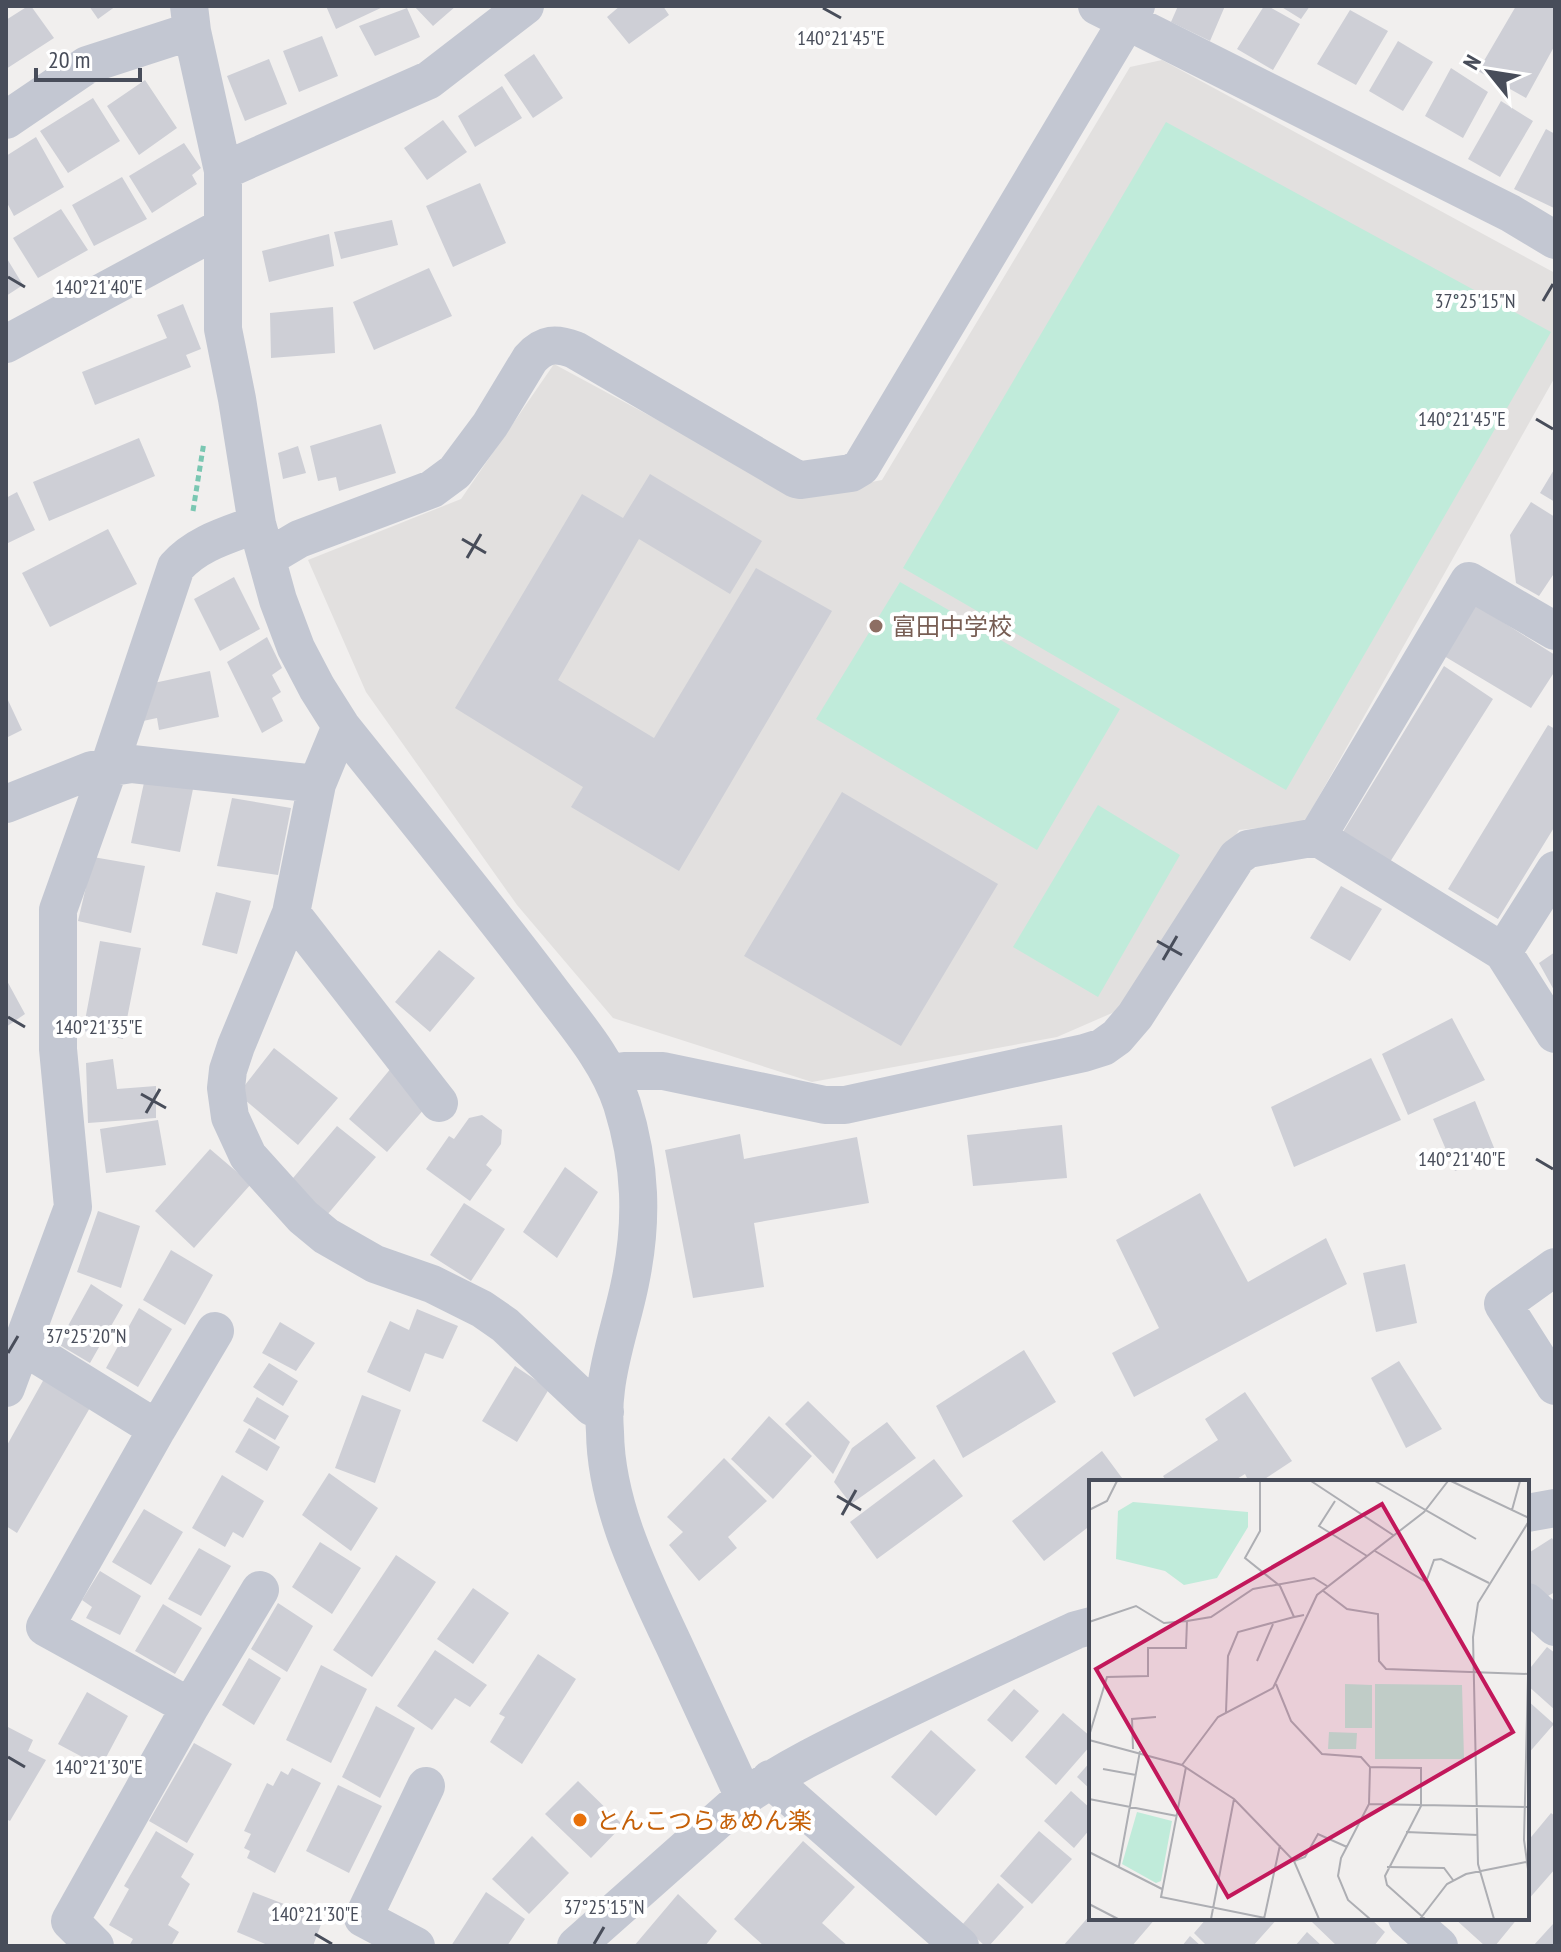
<svg xmlns="http://www.w3.org/2000/svg" width="1561" height="1952" font-family="'PT Sans Narrow','Noto Sans JP',sans-serif">
	<style>
		.education { fill: #e2e0df }
		.green { fill: #c0ebda }
		.building { fill: #cecfd6 }
		.lines { fill: none; stroke-linecap: round; stroke-linejoin: round }
		.path { stroke: #7ac7b2; stroke-width: 5; stroke-dasharray: 6 4; stroke-linecap: butt }
		.minor { stroke: #c3c7d2; stroke-width: 38 }
		.ticks { fill: none; stroke: #484d5a; stroke-width: 3 }
		.education-dot { fill: #8d6e63; stroke: #fff; stroke-width: 3 }
		.food-dot { fill: #e8710a; stroke: #fff; stroke-width: 3 }
		.labels { text-anchor: middle; dominant-baseline: central; stroke-width: 8; stroke-linejoin: round; paint-order: stroke }
		.education-label { font-size: 24px; fill: #785e54; stroke: #fff; text-anchor: start }
		.food-label { font-size: 24px; fill: #c56008; stroke: #fff; text-anchor: start }
		.inset-road { fill: none; stroke: #adaeb3; stroke-width: 2 }
		.view { fill: #c2185b; fill-opacity: 0.15; stroke: #c2185b; stroke-width: 4 }
		.inset-edge { fill: none; stroke: #484d5a; stroke-width: 4 }
		.ticks-label { font-size: 20px; text-anchor: middle; fill: #484d5a; stroke: #fff; stroke-width: 8; stroke-linejoin: round; paint-order: stroke }
	</style>
	<rect width="100%" height="100%" fill="#f1efee"/>
	<!-- education -->
	<path class="education" d="M1162,60L1555,273V377L1304,823L1239,830L1119,1010L1057,1037L812,1082L613,1018L517,905L366,692L308,560L461,499L554,364L798,496L882,480L1130,67Z"/>
	<!-- green -->
	<path class="green" d="M1166,122L1551,332L1286,790L903,568Z
		M900,582L1120,709L1037,850L816,719Z
		M1098,805L1180,855L1098,997L1013,947Z"/>
	<!-- building -->
	<path class="building" d="M28,6H31L54,38L6,69V20Z
		M89,6H116L98,19Z
		M326,6H385L336,29Z
		M414,6H456L433,26Z
		M620,6H663L669,15L629,44L607,17Z
		M1178,6H1225L1210,41L1171,22Z
		M1264,6H1268L1300,24L1273,70L1237,49Z
		M1280,6H1310L1301,19Z
		M1516,6H1555V45L1526,98L1478,71Z
		M407,8L420,37L375,56L359,26Z
		M1350,10L1388,31L1356,85L1317,64Z
		M322,36L338,76L299,92L283,51Z
		M1398,41L1433,62L1403,111L1369,91Z
		M534,54L563,98L533,118L504,75Z
		M269,59L287,104L245,121L227,76Z
		M1451,68L1488,92L1463,138L1425,116Z
		M145,80L177,128L139,155L107,106Z
		M502,86L522,118L475,147L458,116Z
		M93,98L120,141L68,173L40,131Z
		M1501,101L1533,121L1500,177L1468,159Z
		M443,120L467,152L427,180L404,148Z
		M1546,129L1555,134L1554,208L1514,189Z
		M36,137L64,187L14,216L6,201V156Z
		M184,143L201,168L192,175L197,184L152,213L129,176Z
		M122,177L147,219L94,246L72,205Z
		M480,183L506,243L453,267L426,206Z
		M61,209L88,250L38,278L13,238Z
		M392,220L398,245L341,259L334,232Z
		M329,234L334,266L269,282L262,251Z
		M6,257L23,285L6,296Z
		M429,268L452,316L374,350L353,302Z
		M183,304L201,349L186,355L191,367L95,405L82,372L167,338L157,315Z
		M333,307L335,353L271,358L270,313Z
		M381,424L396,473L339,491L336,477L318,481L310,446Z
		M139,438L155,476L49,521L33,482Z
		M298,446L306,473L283,479L278,453Z
		M1555,468V502L1540,493Z
		M650,474L762,541L730,594L639,539L558,680L654,738L756,568L832,611L679,871L571,807L583,787L455,708L582,494L623,518Z
		M17,492L35,530L6,544V498Z
		M1531,502L1555,517V572L1539,596L1516,583L1510,535Z
		M108,529L137,584L50,627L22,573Z
		M234,577L260,629L220,651L194,599Z
		M1476,605L1555,655V671L1531,708L1444,656Z
		M267,637L282,668L272,675L281,692L272,698L283,721L262,733L227,662Z
		M1444,666L1493,699L1390,862L1343,832Z
		M210,671L219,717L159,730L157,718L143,721L149,684Z
		M6,696L22,730L6,738Z
		M1548,725L1555,729V826L1498,919L1448,889Z
		M145,778L193,789L180,852L131,843Z
		M842,792L998,884L901,1046L744,956Z
		M232,798L291,808L278,875L217,866Z
		M93,857L145,866L131,933L78,921Z
		M1341,886L1382,909L1350,961L1310,938Z
		M216,892L251,901L237,954L202,945Z
		M100,941L141,948L123,1039L83,1031Z
		M439,950L475,978L430,1032L395,1002Z
		M1555,952V992L1539,963Z
		M6,979L25,1014L6,1027Z
		M1452,1018L1485,1080L1408,1115L1382,1054Z
		M274,1048L338,1098L298,1145L238,1094Z
		M1371,1058L1401,1120L1294,1167L1271,1107Z
		M113,1059L117,1089L156,1086V1118L88,1123L86,1063Z
		M392,1067L425,1108L387,1152L349,1119Z
		M1475,1101L1497,1155L1455,1171L1433,1119Z
		M482,1115L502,1130L501,1144L486,1165L492,1170L470,1201L426,1169L449,1136L454,1139L469,1118Z
		M158,1120L166,1165L106,1173L100,1129Z
		M1062,1125L1067,1178L973,1186L967,1135Z
		M337,1126L376,1157L327,1215L288,1184Z
		M740,1134L744,1159L857,1137L869,1203L754,1223L764,1287L693,1298L665,1150Z
		M210,1149L251,1184L194,1248L155,1211Z
		M565,1167L598,1192L557,1258L523,1232Z
		M1200,1193L1248,1282L1326,1238L1347,1284L1134,1397L1112,1353L1159,1328L1116,1240Z
		M464,1203L505,1229L471,1281L430,1255Z
		M98,1211L140,1226L121,1288L77,1272Z
		M171,1250L213,1275L185,1325L143,1300Z
		M1405,1264L1417,1323L1376,1332L1363,1273Z
		M91,1284L123,1305L90,1363L58,1344Z
		M139,1308L172,1329L138,1387L106,1368Z
		M417,1309L458,1326L443,1359L425,1353L410,1392L367,1372L390,1321L409,1330Z
		M280,1322L315,1343L296,1371L262,1353Z
		M1024,1350L1056,1402L963,1458L936,1406Z
		M1399,1361L1442,1429L1406,1448L1371,1378Z
		M269,1363L298,1381L283,1406L253,1387Z
		M515,1366L549,1389L517,1442L482,1421Z
		M44,1379L91,1406L17,1533L6,1526V1447Z
		M1245,1392L1292,1461L1260,1482H1249L1245,1474L1232,1482H1167L1163,1476L1218,1440L1205,1419Z
		M362,1395L401,1410L375,1483L335,1468Z
		M257,1397L289,1416L275,1440L243,1421Z
		M808,1401L850,1442L833,1474L785,1424Z
		M769,1416L812,1456L773,1499L731,1459Z
		M887,1422L916,1458L851,1504L834,1482L852,1448Z
		M249,1428L280,1447L267,1471L235,1452Z
		M1102,1451L1125,1482H1091V1525L1044,1561L1012,1521Z
		M724,1458L767,1501L728,1537L737,1548L699,1581L669,1545L683,1532L667,1517Z
		M934,1459L963,1496L877,1559L850,1522Z
		M329,1473L378,1508L351,1551L302,1515Z
		M222,1475L264,1501L243,1538L233,1532L225,1547L192,1528Z
		M144,1509L183,1532L151,1585L112,1562Z
		M1552,1538L1555,1543V1592L1539,1601L1527,1581V1554Z
		M320,1542L361,1568L332,1614L292,1587Z
		M199,1548L231,1566L201,1616L168,1599Z
		M396,1555L436,1582L372,1677L333,1650Z
		M100,1571L141,1596L120,1635L86,1618L92,1607L82,1600Z
		M473,1588L509,1613L473,1664L437,1639Z
		M278,1603L313,1626L287,1672L251,1649Z
		M163,1604L202,1628L175,1674L135,1651Z
		M1547,1647L1555,1653V1710L1527,1685V1672Z
		M435,1650L487,1685L470,1707L455,1698L432,1730L397,1706Z
		M538,1654L576,1679L522,1764L490,1742L505,1717L499,1714Z
		M249,1658L281,1678L254,1725L222,1705Z
		M321,1665L367,1689L331,1763L286,1740Z
		M1014,1689L1039,1711L1012,1742L987,1720Z
		M87,1692L128,1716L101,1767L58,1744Z
		M1527,1700L1554,1724L1527,1755Z
		M376,1706L415,1728L380,1798L342,1777Z
		M1063,1713L1091,1737V1745L1056,1785L1025,1757Z
		M6,1726L33,1740L28,1751L46,1760L10,1821L6,1819Z
		M931,1730L976,1770L936,1816L891,1777Z
		M194,1743L232,1764L187,1843L149,1821Z
		M1091,1761V1790L1077,1777Z
		M292,1768L321,1783L275,1873L247,1858L250,1851L244,1848L251,1834L244,1831L267,1783L273,1786L281,1771L288,1775Z
		M578,1781L623,1825L591,1858L545,1814Z
		M338,1785L382,1806L349,1873L306,1851Z
		M1071,1791L1091,1809V1828L1074,1848L1044,1821Z
		M1551,1813L1555,1816V1869L1527,1901V1842Z
		M156,1831L194,1854L181,1877L190,1884L168,1925L179,1932L171,1946H129L133,1939L109,1925L129,1889L124,1886Z
		M1039,1831L1072,1859L1032,1904L1000,1876Z
		M532,1836L569,1873L529,1914L492,1879Z
		M803,1841L855,1887L822,1923L848,1946H764L734,1919Z
		M998,1883L1024,1907L989,1946H985L962,1925Z
		M253,1892L323,1919L313,1946H270L237,1932Z
		M486,1892L525,1919L507,1946H451Z
		M678,1894L717,1931L705,1946H634Z
		M1091,1914V1918H1156L1132,1946H1063Z
		M1207,1918H1278L1253,1946H1207L1194,1933Z
		M1315,1918H1370L1385,1932L1374,1946H1337L1312,1922Z
		M1454,1918H1518L1495,1946H1485Z
		M1553,1924L1555,1926V1946H1533Z
		M1307,1932L1322,1946H1295Z
		M1190,1936L1201,1946H1182Z"/>
	<g class="lines">
		<!-- path -->
		<path class="path" d="M193,511L204,442"/>
		<!-- minor -->
		<path class="minor" d="M189,6L192,31L223,171V329L237,399L257,524L278,600L296,648L317,688L341,726C409,811 478,895 544,982C572,1020 607,1058 622,1104C641,1165 643,1221 630,1283C623,1318 610,1354 606,1389C604,1403 604,1418 605,1432C606,1506 642,1577 673,1643C697,1694 720,1746 744,1797
			M1097,6L1510,213L1555,240
			M6,120L87,65L192,31
			M223,171L429,80L525,6
			M6,344L223,227
			M267,558L299,539L432,489L455,472L490,425L530,359C544,343 556,343 575,350L796,479L801,480L851,473L861,467L1136,6
			M317,784L291,913L236,1046L228,1070L226,1088L230,1117L248,1156L303,1217L326,1236L375,1264L432,1284L482,1309L505,1325L592,1407L605,1412
			M6,804L92,770L132,764L317,784L341,726
			M1317,837L1469,581L1555,631
			M291,913L439,1103
			M1503,952L1555,870
			M610,1074L624,1071H663L825,1105H845L1084,1053L1103,1047L1117,1037L1135,1016L1237,857L1248,849L1317,837L1503,952L1555,1034
			M1555,1267L1503,1304L1555,1386
			M23,1346L157,1429L45,1627L190,1707L70,1921L95,1946
			M6,1388L73,1207L58,1049V910L109,767L176,567C197,543 228,535 257,524
			M157,1429L215,1331
			M1527,1513L1555,1508
			M1527,1602L1555,1627
			M190,1707L260,1590
			M770,1779L960,1946
			M1407,1918L1439,1946
			M416,1946L363,1918L426,1786
			M576,1946L744,1797C788,1767 836,1744 883,1721C947,1690 1012,1660 1076,1630L1091,1626"/>
	</g>
	<!-- ticks -->
	<path class="ticks" d="M823,8L841,18M8,277L25,287M1543,301L1553,284M1536,419L1553,429M462,539L486,553M467,558L481,534M1157,941L1182,955M1163,960L1177,936M8,1017L25,1027M141,1094L166,1108M146,1113L160,1089M1536,1159L1553,1169M8,1353L18,1336M837,1496L861,1510M842,1515L856,1490M8,1757L25,1767M315,1934L332,1944M594,1944L604,1927"/>
	<!-- markers -->
	<circle class="education-dot" cx="876" cy="626" r="8"/>
	<circle class="food-dot" cx="580" cy="1820" r="8"/>
	<g class="labels">
		<!-- education labels -->
		<g class="education-label">
			<text x="892" y="626">富田中学校</text>
		</g>
		<!-- food labels -->
		<g class="food-label">
			<text x="596" y="1820">とんこつらぁめん楽</text>
		</g>
	</g>
	<!-- overview -->
	<g transform="translate(1089 1480)">
		<rect width="440" height="440" fill="#f1efee"/>
		<path d="M44,22L159,32V47L128,98L95,105L76,91L27,79L29,31ZM256,204L283,205V248H256ZM286,204L373,205L375,279H286ZM240,252L268,253L267,269H239ZM48,332L83,341L72,401L67,403L33,384Z" fill="#c0ebda"/>
		<path class="inset-road" d="M171,1V51L156,78L191,106L205,137L215,135M222,1L304,55M286,1L387,59M362,1L440,38M246,21L230,46L278,76M0,30L18,21L28,1M423,30L431,1M286,71L337,102L345,80L352,79L400,103M233,110L258,129L289,134L290,181L297,189L440,194M0,142L47,126L75,143L98,141L122,137L164,109L225,98L238,106M440,154L435,360L440,396M168,181L184,144M187,204L202,241L233,274L272,277L281,287L280,324L252,378L249,396L259,420L281,439M137,232L139,176L149,152L205,137M0,256L18,197L59,196V168H97L98,141M0,260L93,285L145,319L205,381L230,439M44,269L43,239L67,237M93,285L129,237L184,208L228,115L335,32L359,1M97,287L72,417L176,438M281,287L332,288V326L296,396L298,405L336,439M14,289L47,295M0,319L88,336M280,324L440,327M317,352L389,355M0,372L73,409M205,381L216,377L229,354L258,367M30,386L51,271M298,387L355,388L364,400M0,424L29,439M122,439L145,319M175,439L191,365M331,439L358,404L377,394L437,382M405,439L389,384L384,157L389,123L440,41"/>
		<path class="view" d="M293,24L424,252L139,417L7,189Z"/>
		<rect width="440" height="440" class="inset-edge"/>
	</g>
	<g class="ticks-label">
		<text x="841" y="45">140°21'45"E</text>
		<text x="99" y="294">140°21'40"E</text>
		<text x="1475" y="308">37°25'15"N</text>
		<text x="1462" y="426">140°21'45"E</text>
		<text x="99" y="1034">140°21'35"E</text>
		<text x="1462" y="1166">140°21'40"E</text>
		<text x="86" y="1343">37°25'20"N</text>
		<text x="99" y="1774">140°21'30"E</text>
		<text x="604" y="1914">37°25'15"N</text>
		<text x="315" y="1921">140°21'30"E</text>
	</g>
	<!-- border -->
	<rect width="1561" height="1952" fill="none" stroke="#484d5a" stroke-width="16"/>
	<!-- north arrow -->
	<g transform="translate(1489 72) rotate(300)" stroke="#ffffff" stroke-width="6" paint-order="stroke">
	<path d="M0-6L14 30L0 20L-14 30Z" fill="#484d5a"/>
	<text y="-12" font-size="22" font-weight="bold" text-anchor="middle" fill="#484d5a">N</text>
	</g>
	<!-- scale -->
	<path d="M36 68v12h104v-12" fill="none" stroke="#484d5a" stroke-width="4"/>
	<text x="48" y="68" font-size="24" fill="#484d5a" stroke="#ffffff" stroke-width="6" paint-order="stroke">20 m</text>
</svg>
